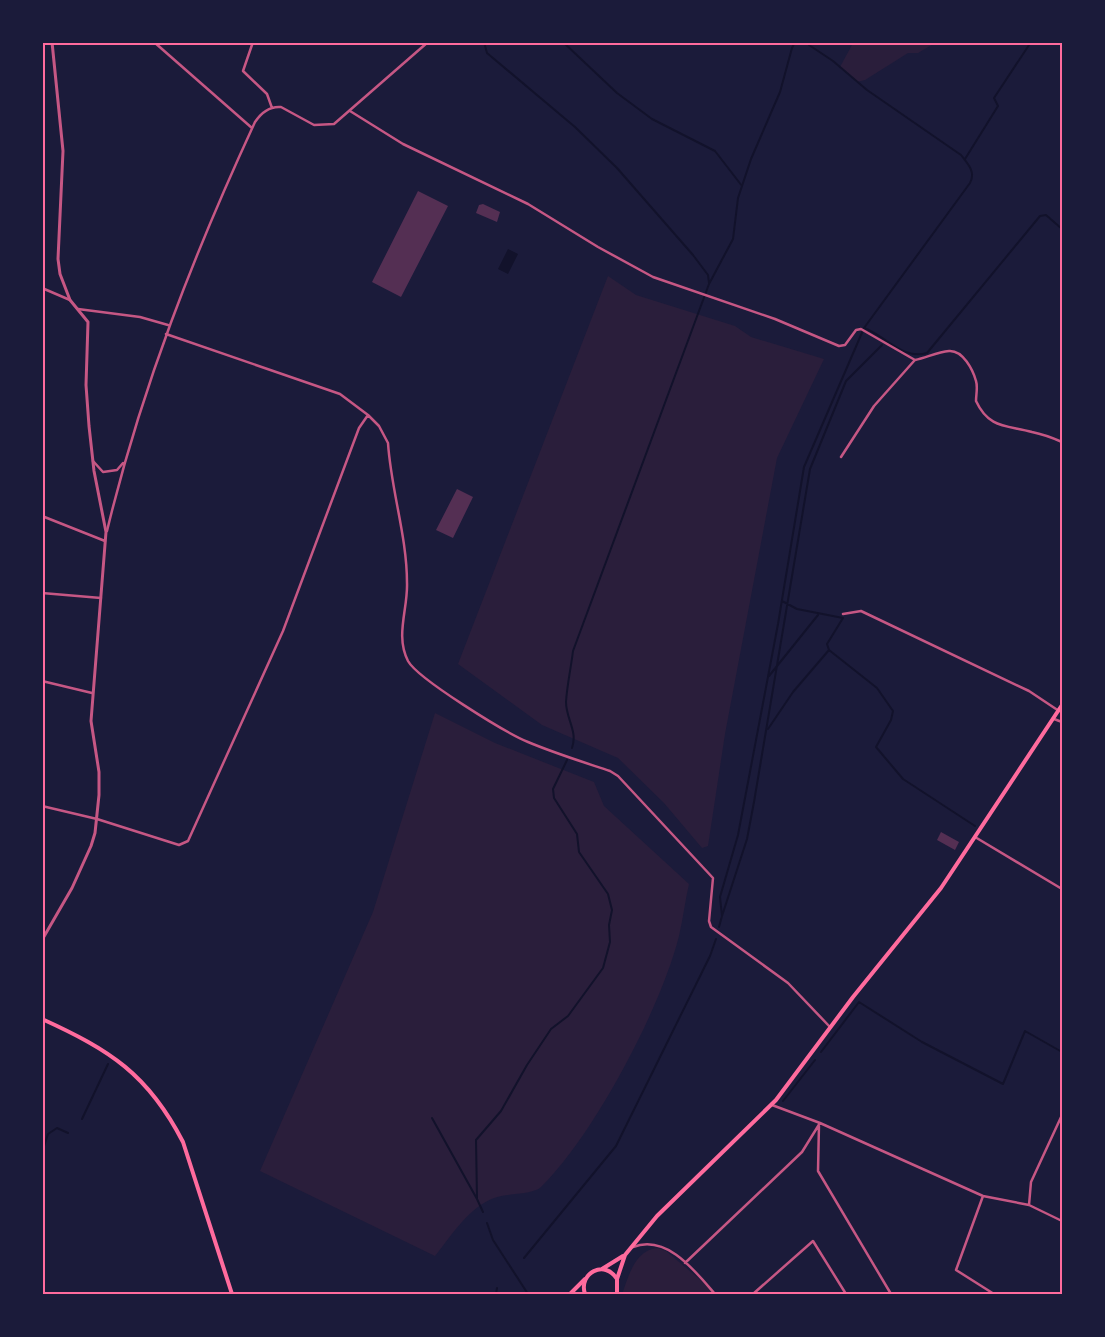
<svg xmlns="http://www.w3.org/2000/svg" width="1105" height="1337" font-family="'Archivo Narrow',sans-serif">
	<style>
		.green { fill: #2a1e3b }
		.water { fill: #12122b }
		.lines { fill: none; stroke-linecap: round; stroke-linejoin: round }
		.stream { stroke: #12122b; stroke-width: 2 }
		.building { fill: #542f53 }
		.minor { stroke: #c65784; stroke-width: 2.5 }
		.tertiary { stroke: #c65784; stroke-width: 3 }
		.secondary { stroke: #ff6b9d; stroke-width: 4 }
		.primary { stroke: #ff6b9d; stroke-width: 4 }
		.neatline { fill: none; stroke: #ff6b9d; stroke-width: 2 }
	</style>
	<rect width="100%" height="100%" fill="#1b1b3a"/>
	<!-- green -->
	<path class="green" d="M853,43V42L935,43L918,53H908L865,80L857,82L840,67Z
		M608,276L636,295L735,326L751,337L824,359L777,458L725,734L708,846L702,848L664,803L618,758L542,725L458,664Z
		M435,713L495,743L594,782L604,806L689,884C685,901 683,919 679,936C661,1008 594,1135 541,1187C533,1195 506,1193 494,1198C468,1208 452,1235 435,1256L260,1171L373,912Z
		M657,1248L666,1251L717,1294H622C629,1276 634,1251 657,1248Z"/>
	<!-- water -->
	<path class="water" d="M508,249L518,254L508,274L498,269Z"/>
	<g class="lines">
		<!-- stream -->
		<path class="stream" d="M484,42L487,53L575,127L617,168L693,255L708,275L709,283
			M563,42L617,93L652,119L715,151L742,186
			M1035,42H1057
			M965,159L998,106L994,98L1031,42
			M864,328C886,336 902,360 927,353L1040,216L1046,215L1062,229
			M782,601L797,609L843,618L827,644L829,650L877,688L893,711L891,720L876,747L903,779L975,826
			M769,676L818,615
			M768,729L793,692L829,650
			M572,748C578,731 566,719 566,702C567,685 571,668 573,651L709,284L733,239L738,198L751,159L780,92L792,48L795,42
			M722,916L747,839L754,802L810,469L846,381L882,345
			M719,927L722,916L720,897L738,835L778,624L804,467L864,328L970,183C976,172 968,164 961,155L867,90L833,61L809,45
			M821,1052L859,1002L922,1042L1003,1084L1025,1031L1062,1052
			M783,1101L815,1060
			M432,1118L477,1199
			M82,1119L108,1064
			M42,1152L48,1134L57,1128L68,1133
			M483,1212L477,1199L476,1140L501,1111L527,1065L551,1029L568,1016L603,968L610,942L609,925L612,910L608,894L579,852L577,834L554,798L553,789L567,760
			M487,1223L493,1240L528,1294
			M524,1258L616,1146L710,956L716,939
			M496,1294L497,1288"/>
	</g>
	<!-- building -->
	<path class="building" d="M418,191L448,206L401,297L372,282Z
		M483,204L500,212L497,222L476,213L479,205Z
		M457,489L473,497L453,538L436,530Z
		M941,832L959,842L955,850L937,840Z"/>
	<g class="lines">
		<!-- minor -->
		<path class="minor" d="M154,42L252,128
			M253,42L243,71L267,94L272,108
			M350,111L403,144L528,204L598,247L653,277L775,319L839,346L845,345L856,330L861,329L915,360C926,358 937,352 949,351C963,350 973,370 976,381C978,387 976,395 976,401C989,429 1007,425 1032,432C1042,434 1053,438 1062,442
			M42,288L70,300
			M78,309L140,317L168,325
			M166,334L340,394L368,415L379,426L388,443C391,490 407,536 407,583C408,609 395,636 408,661C418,679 506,733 528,742C554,753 583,762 610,771L618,776L713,878L709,921L711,927L788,983L830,1027
			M841,457L874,406L914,361
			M93,461L103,472L117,470L123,463
			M42,516L105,541
			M107,531C141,389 194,254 255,122C261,113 270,106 281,107L314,125L334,124L428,42
			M42,593L101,598
			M843,614L861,611L1029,691L1059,711
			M42,681L92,693
			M1054,719L1062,722
			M42,806L97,819L179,845L188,841L283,631L359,428L368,415
			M975,837L1062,889
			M772,1105L820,1123L983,1196L1029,1205L1062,1221
			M819,1124L818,1171L891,1294
			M983,1196L956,1270L994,1294
			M1029,1205L1031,1182L1062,1115
			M633,1247C667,1234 695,1271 715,1294
			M685,1263L802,1152L820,1123
			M753,1294L813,1241L846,1294
			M921,1294H925"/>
		<!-- tertiary -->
		<path class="tertiary" d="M42,940L72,888L91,846L95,833L99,795V772L91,721L106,532L94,471L89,426L86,385L88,322L70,300L60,274L58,259L63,151L52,42"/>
		<!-- secondary -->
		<path class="secondary" d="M42,1019C110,1050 148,1074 183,1142L232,1294
			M570,1294L585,1279"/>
		<!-- primary -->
		<path class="primary" d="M602,1269L623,1256
			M617,1279L625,1255L657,1216L776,1100L853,997L941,888L1062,705
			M585,1294C578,1273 605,1259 617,1279V1294"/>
	</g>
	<!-- border -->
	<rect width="1105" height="1337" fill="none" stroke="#1b1b3a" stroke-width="88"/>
	<rect x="44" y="44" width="1017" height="1249" class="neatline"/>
</svg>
